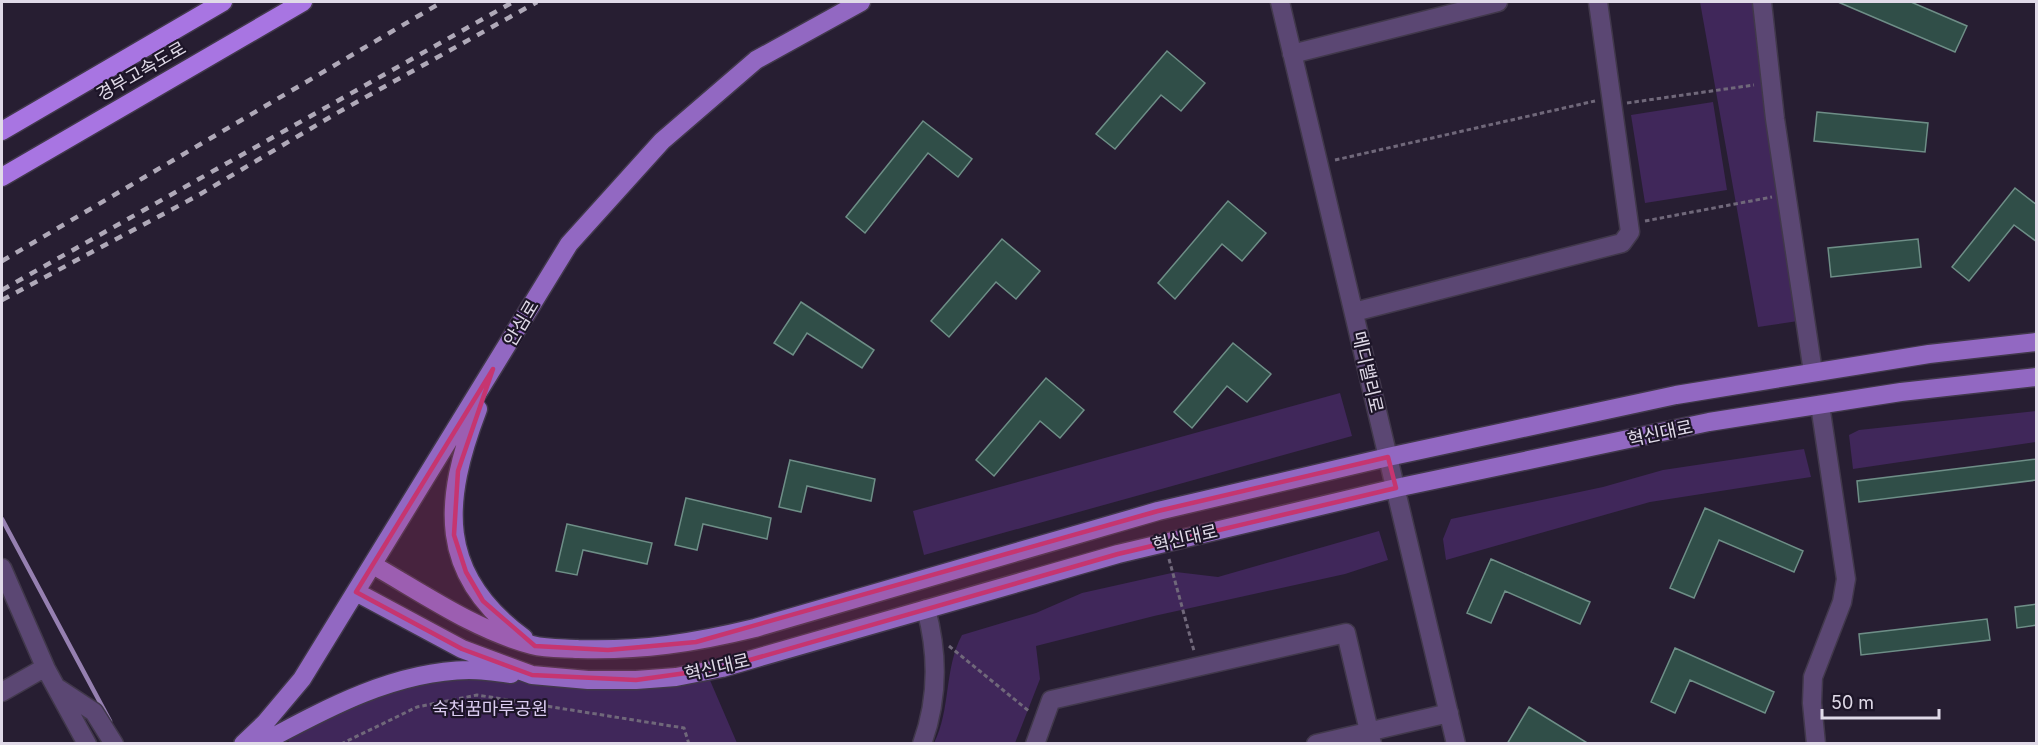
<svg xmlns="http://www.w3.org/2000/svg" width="2038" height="745" font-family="Inter,'Noto Sans KR',sans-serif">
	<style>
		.green { fill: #40275a }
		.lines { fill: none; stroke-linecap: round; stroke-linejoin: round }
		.stream { stroke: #9680b1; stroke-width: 4.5 }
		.building { fill: #304e48; stroke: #6e8e87; stroke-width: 1.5 }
		.minor-casing { stroke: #41384b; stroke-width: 21 }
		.major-casing { stroke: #41384b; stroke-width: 21 }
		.highway-casing { stroke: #41384b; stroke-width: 21 }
		.path { stroke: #70687a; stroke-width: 3; stroke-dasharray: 4.5 3; stroke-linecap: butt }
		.minor { stroke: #5b4773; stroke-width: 18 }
		.major { stroke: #9268c2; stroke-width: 18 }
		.highway { stroke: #a875e2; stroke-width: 18 }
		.rail { stroke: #afa9b8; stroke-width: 4.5; stroke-dasharray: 8 8; stroke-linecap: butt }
		.marked { fill: #c63570; fill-opacity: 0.2; stroke: #c63570; stroke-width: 4.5; stroke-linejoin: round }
		.labels { text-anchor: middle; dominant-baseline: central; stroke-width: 4.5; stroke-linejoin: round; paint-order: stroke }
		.street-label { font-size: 18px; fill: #e0dae8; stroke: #1d1528 }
		.park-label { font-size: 18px; fill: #dbccf1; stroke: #1d1528 }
	</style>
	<rect width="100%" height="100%" fill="#271e32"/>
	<!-- green -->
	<path class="green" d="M1700,2H1754L1798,321L1758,327Z
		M1713,102L1727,190L1645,203L1631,115Z
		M1340,393L1352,436L924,555L913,511Z
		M2036,411V442L1853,469L1849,435L1859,430Z
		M1804,449L1811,477L1650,502L1446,560L1443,539L1451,519L1603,487L1663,470Z
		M1379,531L1388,560L1345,574L1154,616L1036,646L1040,679L1015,743H934C951,710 944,668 962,635L1036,613L1082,593L1176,572L1218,577Z
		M706,671L737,743L290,744L283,731L416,676Z"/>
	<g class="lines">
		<!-- stream -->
		<path class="stream" d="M2,519L110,721"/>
	</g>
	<!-- building -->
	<path class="building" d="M1838,2H1911L1967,26L1955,52Z
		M1167,51L1205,83L1181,111L1161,95L1115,149L1096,134Z
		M1817,112L1928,123L1925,152L1814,141Z
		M923,121L972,159L958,177L928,153L865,233L846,217Z
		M2015,188L2037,205V242L2014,225L1969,281L1952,267Z
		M1228,201L1266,233L1242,261L1222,244L1175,299L1158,283Z
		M1002,239L1040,271L1016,299L996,282L949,337L931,321Z
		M1918,239L1921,267L1831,277L1828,248Z
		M801,302L874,350L862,368L807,333L793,355L774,343Z
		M1233,343L1271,374L1247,402L1227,386L1192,428L1174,412Z
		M1046,378L1084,410L1060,438L1040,421L994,476L976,460Z
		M2037,459V480L1859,502L1857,481Z
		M790,460L875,479L871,501L807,486L801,512L779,507Z
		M686,498L771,518L767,539L703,524L697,550L675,545Z
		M1705,508L1803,551L1794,572L1719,540L1694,598L1670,588Z
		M567,524L652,543L647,564L583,550L577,575L556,571Z
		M1491,559L1590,602L1580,624L1505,591L1491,623L1467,613Z
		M2037,604V625L2017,628L2015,607Z
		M1987,619L1990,640L1861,655L1859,634Z
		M1675,648L1774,692L1765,713L1690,680L1675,713L1651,702Z
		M1529,707L1589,744H1507Z"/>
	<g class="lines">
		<defs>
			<path id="minor" d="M1280,2L1456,744
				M1762,2L1775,119L1813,372
				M1292,54L1498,2
				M1354,312L1622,243L1630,232L1598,2
				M2,568L46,669L87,744
				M59,689L94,712L114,744
				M2,692L37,672L46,669
				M922,744C938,700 938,653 926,609
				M1035,744L1051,700L1346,633L1372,744
				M1316,744L1449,713
				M1816,744L1812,703L1813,677L1842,602L1846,579L1820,405"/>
			<path id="major" d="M478,409C443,501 436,574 524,638
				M373,565C424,594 475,630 532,645C547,649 563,648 578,649C642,651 693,643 755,628L1158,511L1388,457L1676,395L1929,354L2036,342
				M356,592L462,649L532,675L588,680H636L676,677L722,668L1118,554L1396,488L1709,422L1901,392L2036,377
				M243,744L265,723L302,679L569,244L662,141L756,60L861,2
				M260,744C325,709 394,671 469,670C483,670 497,672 511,674"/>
			<path id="highway" d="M2,131L223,2
				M2,177L303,2"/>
		</defs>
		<!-- minor casing -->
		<use href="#minor" class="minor-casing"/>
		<!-- major casing -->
		<use href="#major" class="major-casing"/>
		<!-- highway casing -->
		<use href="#highway" class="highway-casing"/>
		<!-- path -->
		<path class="path" d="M1627,103L1754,85
			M1335,160L1595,101
			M1645,221L1772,197
			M1169,559L1194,651
			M949,646L1030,712
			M341,744L417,707L477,695L684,728L689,744"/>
		<!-- minor -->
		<use href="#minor" class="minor"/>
		<!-- major -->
		<use href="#major" class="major"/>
		<!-- highway -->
		<use href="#highway" class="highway"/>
		<!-- rail -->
		<path class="rail" d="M2,261L442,2
			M2,290L513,2
			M2,300L197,196L337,113L537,2"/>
	</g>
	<!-- marked area -->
	<path class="marked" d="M493,369L458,471L454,535L466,572L483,601L535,646L608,650L696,642L1158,511L1388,457L1396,488L1118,554L722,668L636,680L532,675L462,649L356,592Z"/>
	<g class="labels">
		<!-- street labels -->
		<g class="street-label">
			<text transform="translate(141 71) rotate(-30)">경부고속도로</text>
			<text transform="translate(521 323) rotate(-59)">안심로</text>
			<text transform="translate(1368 372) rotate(77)">메디밸리로</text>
			<text transform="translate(1660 433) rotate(-12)">혁신대로</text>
			<text transform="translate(1185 538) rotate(-13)">혁신대로</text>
			<text transform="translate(717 667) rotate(-13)">혁신대로</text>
		</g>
		<!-- park labels -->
		<g class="park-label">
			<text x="490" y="708">숙천꿈마루공원</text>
		</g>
	</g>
	<!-- border -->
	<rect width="2038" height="745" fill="none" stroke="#e0dae8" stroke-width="6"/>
	<!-- scale -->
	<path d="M1822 709v9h117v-9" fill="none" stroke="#e0dae8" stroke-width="3"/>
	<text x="1831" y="709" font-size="18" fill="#e0dae8" stroke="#1d1528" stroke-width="4.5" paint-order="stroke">50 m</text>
</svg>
